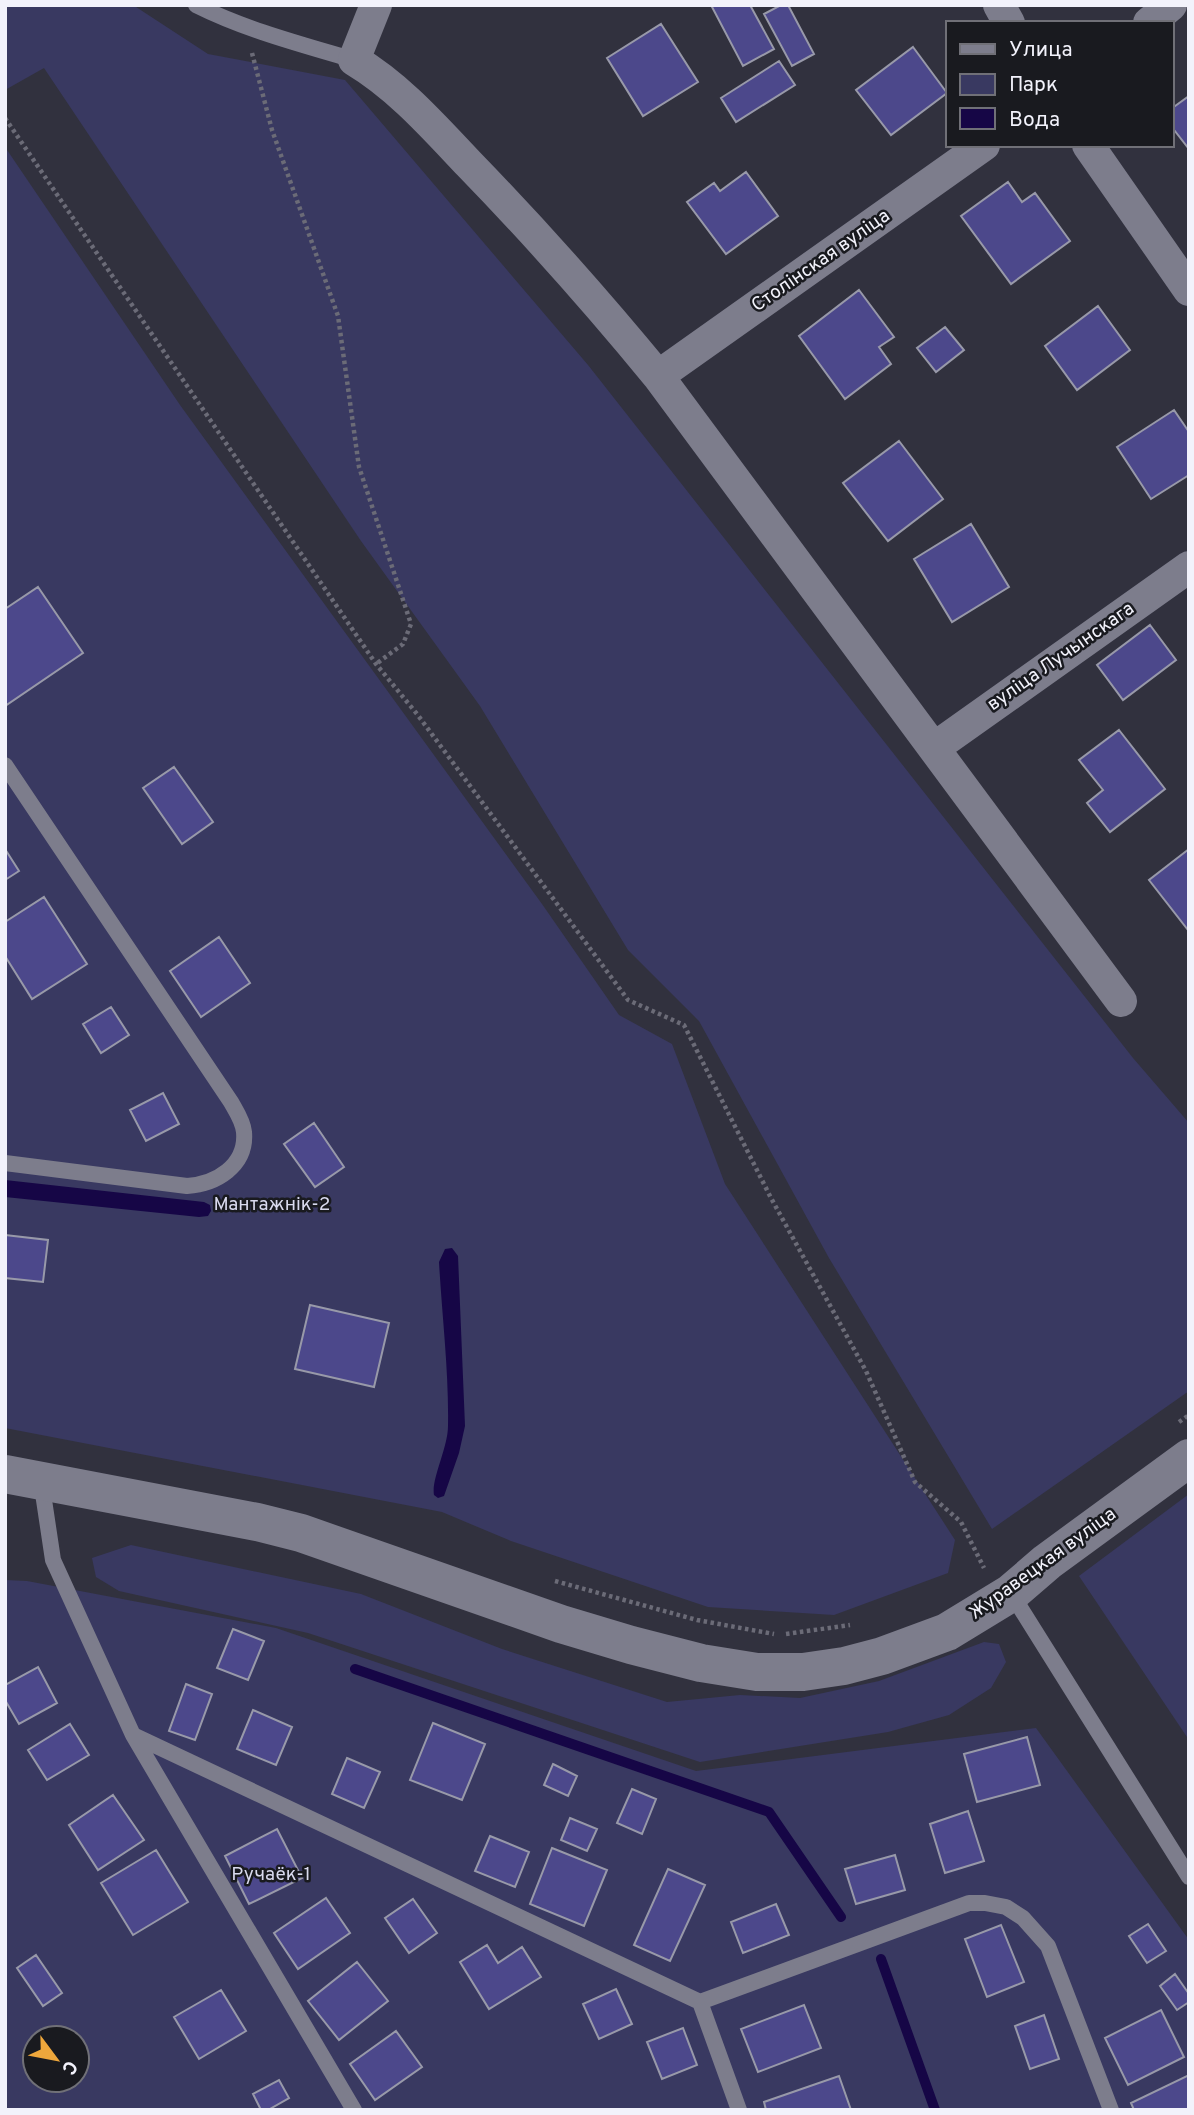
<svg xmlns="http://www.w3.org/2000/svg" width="1194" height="2115" font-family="Overpass,sans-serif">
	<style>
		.green { fill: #393961; fill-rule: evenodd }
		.water { fill: #160646 }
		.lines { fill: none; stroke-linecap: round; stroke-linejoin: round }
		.stream { stroke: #160646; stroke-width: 10 }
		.building { fill: #4c488b; stroke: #9899a9; stroke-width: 2 }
		.path { stroke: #6b6b77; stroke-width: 4.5; stroke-dasharray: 3.5 3.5; stroke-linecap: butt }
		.service { stroke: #7d7d8c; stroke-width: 16 }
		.minor { stroke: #7d7d8c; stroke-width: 32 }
		.tertiary { stroke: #7d7d8c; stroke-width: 38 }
		.labels { text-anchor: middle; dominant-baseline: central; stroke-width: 5; stroke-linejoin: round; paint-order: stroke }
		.street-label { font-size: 19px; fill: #f2f2fb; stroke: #191a1f }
		.park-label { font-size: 19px; fill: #d9daee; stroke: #191a1f }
	</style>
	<rect width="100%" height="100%" fill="#31313e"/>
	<!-- green -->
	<path class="green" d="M5,5H133L208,54L345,80L588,365L1133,1058L1189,1123V1391L992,1529L829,1258L699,1021L628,950L480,706L361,541L44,68L5,90Z
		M5,147L180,405L542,904L619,1015L672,1044L725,1184L955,1540L948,1573L834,1615L708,1607L511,1541L442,1512L5,1428Z
		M1189,1494V1740L1079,1576Z
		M131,1545L361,1594L502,1649L667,1702L740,1695L800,1698L879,1681L984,1642L999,1644L1006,1662L991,1688L949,1715L888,1732L700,1762L308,1633L119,1591L96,1577L92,1558Z
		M5,1580L27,1581L276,1628L696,1771L1036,1728L1189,1940V2110H5ZM35,2038H77V2080H35Z"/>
	<!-- water -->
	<path class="water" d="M5,1180L204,1202L210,1205L211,1211L208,1216L199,1217L5,1197Z
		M452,1248L458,1256L465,1426L459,1453L444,1496L438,1498L434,1495C431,1479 448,1448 448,1426C449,1372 442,1316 439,1262L445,1249Z"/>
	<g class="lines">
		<!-- stream -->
		<path class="stream" d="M355,1669L769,1812L841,1917
			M881,1959L935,2110"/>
	</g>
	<!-- building -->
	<path class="building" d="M711,5H750L774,49L743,66Z
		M781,5H788L814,54L792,66L764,14Z
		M661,24L698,82L643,116L607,58Z
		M913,47L947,93L891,135L856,90Z
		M779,61L795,85L736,122L721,98Z
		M1189,96V149L1171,126V109Z
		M746,172L778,216L726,254L687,202L714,183L720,191Z
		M1008,182L1022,202L1035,193L1070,241L1011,284L961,216Z
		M859,290L894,337L879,347L891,364L845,399L799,336Z
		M1098,306L1130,350L1077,390L1045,346Z
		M945,327L964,350L936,372L917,348Z
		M1174,410L1189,432V475L1151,499L1117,447Z
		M899,441L943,499L888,541L843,483Z
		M971,524L1009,587L952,622L914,559Z
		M38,587L83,653L5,706V609Z
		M1150,625L1176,660L1123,700L1097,665Z
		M1119,730L1165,789L1110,832L1087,803L1103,790L1079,760Z
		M174,767L213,822L182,844L143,788Z
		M5,849L19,871L5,880Z
		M1189,849V930H1188L1149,880Z
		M44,897L87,964L32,999L5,956V922Z
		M219,937L250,983L201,1017L170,971Z
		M111,1007L129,1035L101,1053L83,1024Z
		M163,1093L179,1124L146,1141L130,1110Z
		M314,1123L344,1167L315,1187L284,1144Z
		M5,1235L48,1240L43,1282L5,1278Z
		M310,1305L389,1323L374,1387L295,1369Z
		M233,1629L264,1641L248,1680L217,1668Z
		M38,1667L57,1703L19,1724L5,1700V1685Z
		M186,1684L212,1694L195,1740L169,1731Z
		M253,1710L292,1727L276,1765L237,1749Z
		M433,1723L485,1744L462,1800L410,1780Z
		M70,1724L89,1755L47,1780L28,1750Z
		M1027,1737L1040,1785L977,1802L964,1754Z
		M347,1758L380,1772L364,1808L332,1794Z
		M553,1764L577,1776L568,1796L544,1785Z
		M632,1789L656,1799L642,1834L617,1823Z
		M113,1795L144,1840L98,1870L69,1825Z
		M968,1811L984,1861L945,1873L930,1824Z
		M570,1818L597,1829L587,1851L561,1840Z
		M277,1829L302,1878L249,1904L225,1856Z
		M490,1836L529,1852L515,1887L475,1871Z
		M552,1848L607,1870L584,1926L530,1904Z
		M156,1850L188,1902L133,1935L101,1883Z
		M895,1855L905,1890L856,1904L845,1869Z
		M668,1869L705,1885L670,1961L634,1945Z
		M326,1898L350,1933L298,1969L274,1933Z
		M413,1899L437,1933L409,1953L385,1918Z
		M776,1904L789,1935L743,1953L731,1922Z
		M1148,1924L1166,1951L1147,1963L1129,1936Z
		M1001,1925L1024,1982L987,1997L965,1939Z
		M487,1945L498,1963L522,1947L541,1977L489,2009L460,1962Z
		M36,1955L62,1993L43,2006L17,1968Z
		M357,1962L388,2001L339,2040L308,2001Z
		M1175,1974L1189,1994V2002L1177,2010L1160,1986Z
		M616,1989L632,2024L599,2039L583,2004Z
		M221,1990L246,2031L199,2059L174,2017Z
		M804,2005L821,2048L758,2072L741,2029Z
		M1161,2010L1184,2057L1128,2085L1105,2038Z
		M1044,2015L1059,2059L1030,2069L1015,2026Z
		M683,2028L697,2065L662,2079L647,2042Z
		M396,2031L422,2067L375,2100L350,2064Z
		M1189,2075V2110H1134L1131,2103Z
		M839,2076L851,2110H766L764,2102Z
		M279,2080L289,2098L268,2110H261L253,2094Z"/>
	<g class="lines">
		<!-- path -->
		<path class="path" d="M252,53L272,130L338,316L359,467L411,624L403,644L376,664
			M5,118L376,664L417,714L628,1000L684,1025L771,1198L866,1371L915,1482L961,1522L984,1568
			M1179,1422L1189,1415
			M555,1581L697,1620L774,1634
			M786,1634L850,1625"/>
		<!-- service -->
		<path class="service" d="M196,5C246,30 300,44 354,60
			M5,765L231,1102C236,1111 243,1121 244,1132C247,1166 216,1184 187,1186L5,1163
			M41,1480L53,1560L133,1735L354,2110
			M1011,1593L1189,1877
			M133,1735L700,2002L739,2110
			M700,2002L969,1903H985L1006,1907L1023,1918L1048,1946L1111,2110"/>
		<!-- minor -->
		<path class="minor" d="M376,5L354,60C399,87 433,126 469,164C535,232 598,303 658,376L1121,1001
			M999,5L1009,23
			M1149,23L1171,5
			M1088,145L1189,290
			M658,376L984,145
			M934,748L1189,567"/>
		<!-- tertiary -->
		<path class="tertiary" d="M5,1474L257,1522L301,1533L561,1624L631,1645L701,1663L757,1672H803L844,1666L882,1656L947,1632L1011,1593L1047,1562L1189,1458"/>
	</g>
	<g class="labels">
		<!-- street labels -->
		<g class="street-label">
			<text transform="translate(821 261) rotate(-35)">Столінская вуліца</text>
			<text transform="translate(1061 657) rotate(-35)">вуліца Лучынскага</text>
			<text transform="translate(1043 1564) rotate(-36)">Журавецкая вуліца</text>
		</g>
		<!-- park labels -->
		<g class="park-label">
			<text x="272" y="1205">Мантажнік-2</text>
			<text x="271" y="1875">Ручаёк-1</text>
		</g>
	</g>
	<!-- border -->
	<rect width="1194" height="2115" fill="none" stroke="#f2f2fb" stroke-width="14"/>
	<!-- legend -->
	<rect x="946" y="21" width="228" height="126" fill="#191a1f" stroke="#707077" stroke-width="2"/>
	<rect x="960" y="44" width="35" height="10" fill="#7d7d8c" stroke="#707077" stroke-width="2"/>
	<text x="1009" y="56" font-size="21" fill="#f2f2fb">Улица</text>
	<rect x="960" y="74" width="35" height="21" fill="#393961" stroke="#707077" stroke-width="2"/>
	<text x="1009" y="91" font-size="21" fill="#f2f2fb">Парк</text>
	<rect x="960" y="108" width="35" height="21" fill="#160646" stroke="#707077" stroke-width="2"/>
	<text x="1009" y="126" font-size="21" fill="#f2f2fb">Вода</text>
	<!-- north arrow -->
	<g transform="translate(56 2059) rotate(122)"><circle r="33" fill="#191a1f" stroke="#707077" stroke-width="2"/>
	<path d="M0-5L12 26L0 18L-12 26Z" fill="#eea73c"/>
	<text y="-10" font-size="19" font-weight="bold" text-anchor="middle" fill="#f2f2fb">С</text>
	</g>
</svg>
